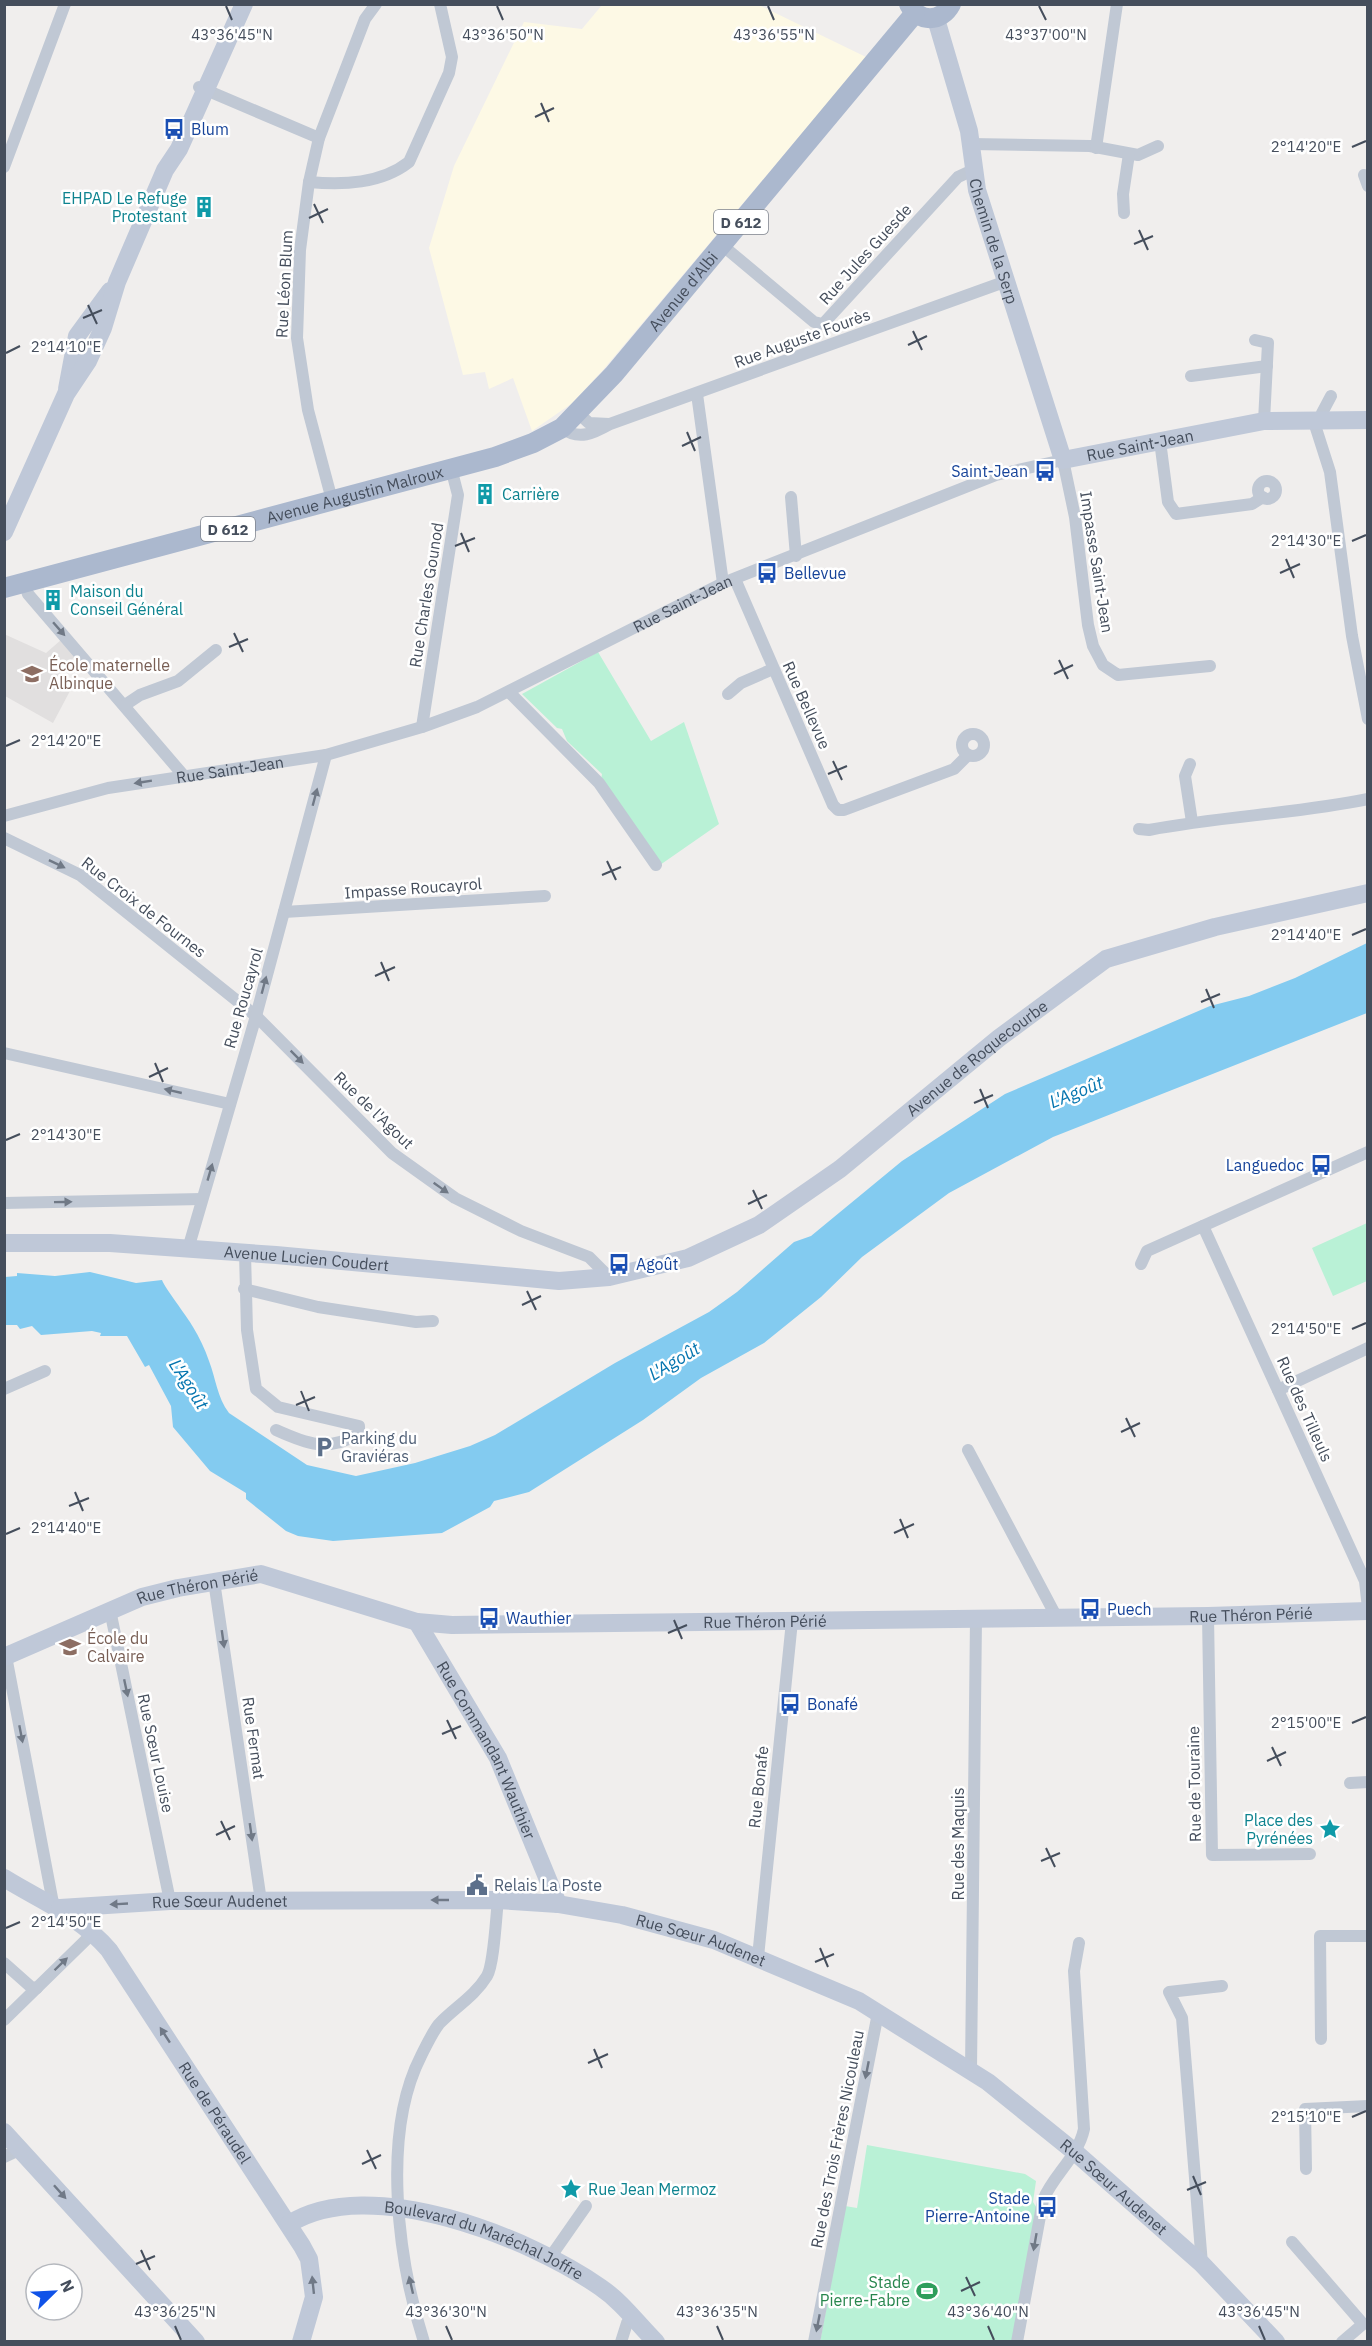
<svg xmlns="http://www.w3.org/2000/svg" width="1372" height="2346" font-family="'IBM Plex Sans',sans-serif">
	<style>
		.commercial { fill: #fdf9e5 }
		.education { fill: #e1dfdf }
		.green { fill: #b9f1d6 }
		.water { fill: #83cbf0 }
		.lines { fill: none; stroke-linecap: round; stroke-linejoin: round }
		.street { stroke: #c0c8d4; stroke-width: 12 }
		.secondary { stroke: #bfc8d8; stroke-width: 18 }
		.primary { stroke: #abb8ce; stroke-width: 20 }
		.oneway { fill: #707986 }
		.oneway2 { fill: #707987 }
		.ticks { fill: none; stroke: #454e5c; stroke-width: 2 }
		.labels { text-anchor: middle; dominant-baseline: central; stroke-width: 5; stroke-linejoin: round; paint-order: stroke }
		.shield { fill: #fff; stroke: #7d838d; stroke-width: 1.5 }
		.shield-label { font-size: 15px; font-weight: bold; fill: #454e5c }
		.transit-label { font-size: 16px; fill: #164399; stroke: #fff; text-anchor: start }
		.culture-label { font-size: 16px; fill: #0d838f; stroke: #fff; text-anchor: start }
		.street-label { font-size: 16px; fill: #454e5c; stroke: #fff }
		.education-label { font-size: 16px; fill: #785e54; stroke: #fff; text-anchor: start }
		.service-label { font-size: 16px; fill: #4e5e75; stroke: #fff; text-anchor: start }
		.leisure-label { font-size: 16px; fill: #27864d; stroke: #fff; text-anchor: end }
		.water-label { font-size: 18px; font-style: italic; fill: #0575af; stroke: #fff }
		.ticks-label { font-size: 15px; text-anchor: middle; fill: #454e5c; stroke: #fff; stroke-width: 5; stroke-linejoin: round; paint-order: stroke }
	</style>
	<rect width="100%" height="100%" fill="#f0eeed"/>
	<!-- commercial -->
	<path class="commercial" d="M602,5H759L866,57L602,371L571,404L532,431L513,378L489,389L485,372L463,375L429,248L454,166L524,22L582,29Z"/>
	<!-- education -->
	<path class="education" d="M4,634L46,653L61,640L75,656L54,680L71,689L53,723L5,696Z"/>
	<!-- green -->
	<path class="green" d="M598,652L651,741L684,722L719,824L660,865L601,780L602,774L567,741L562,729L557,728L522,694Z
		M1367,1223V1281L1333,1296L1312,1248Z
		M867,2145L1025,2174L1036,2181L1033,2202L1038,2210L1014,2341L820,2342L845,2206L857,2208Z"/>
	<!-- water -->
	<path class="water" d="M1367,943V1013L1053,1137L949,1193L862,1257L821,1297L764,1343L701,1378L643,1420L529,1492L494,1501L490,1507L442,1533L333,1541L298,1536L286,1531L246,1499V1493L210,1471L173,1427L171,1406L149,1365L145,1367L127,1336H100L101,1333L92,1331L41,1335L32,1326L20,1329L17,1325H5V1277L17,1276V1273L55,1276L90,1272L136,1283L162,1280C164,1287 187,1316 193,1327C199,1337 205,1349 209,1361C216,1379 217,1397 229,1413L307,1465L356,1476L415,1463L470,1446L495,1435L615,1363L709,1312L737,1292L794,1242L811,1236L902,1161L1005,1094L1210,1006L1249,996L1295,978Z"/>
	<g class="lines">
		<!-- street -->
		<g class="street">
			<path d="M199,87L319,138"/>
			<path d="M970,144L1090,146L1138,155L1158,146"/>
			<path d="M1096,148L1117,4"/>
			<path d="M4,167L65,4"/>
			<path d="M1364,175L1368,186"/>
			<path d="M309,182C343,185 381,184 409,162L449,73L452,57L440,4"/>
			<path d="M1124,213L1123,194L1129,154"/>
			<path d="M722,245L814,322L823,324L958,177L973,170"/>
			<path d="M1255,340L1268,343L1264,421"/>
			<path d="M1191,376L1267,366"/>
			<path d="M697,394L723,583"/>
			<path d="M578,413L589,423L609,424"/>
			<path d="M1314,422L1330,472L1352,636L1368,719"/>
			<path d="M1321,422L1322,413L1331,396"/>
			<path d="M562,428C579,441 594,433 610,424L1004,282"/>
			<path d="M1160,441L1168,502L1176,514L1252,504L1263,497"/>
			<circle cx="1267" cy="490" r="9"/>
			<path d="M791,497L796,556"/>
			<path d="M332,500L308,410L297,338L300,250L309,182L319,138L365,19L376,4"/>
			<path d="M735,579L833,805L838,810H844L954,769L968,755"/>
			<path d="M24,582L28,594L184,776"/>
			<path d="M509,692L599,783L656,865"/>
			<path d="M728,694L741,683L773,669"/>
			<path d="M125,705L140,695L178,681L216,650"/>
			<path d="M422,727L458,495L451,468"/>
			<circle cx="973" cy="745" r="11"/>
			<path d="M1190,764L1185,776L1192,822"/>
			<path id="s1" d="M4,816L108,788L326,755L422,727L477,707L723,583L996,475L1063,460L1075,517L1088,625L1093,646L1103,665L1118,675L1210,666"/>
			<path d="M1139,829L1149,830C1222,816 1295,814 1368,799"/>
			<path d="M4,838L80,875L256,1016L392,1153L455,1198L521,1231L589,1257L609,1277"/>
			<path d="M284,912L545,896"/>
			<path d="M4,1053L230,1104"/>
			<path d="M4,1203L202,1199"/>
			<path d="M1203,1226L1365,1581L1368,1608"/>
			<path d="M188,1249L256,1016L326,755"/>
			<path d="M245,1253L247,1330L256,1389L278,1407L359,1426V1434C327,1452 307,1444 276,1430"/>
			<path d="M1141,1264L1147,1251L1368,1152"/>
			<path d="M244,1289L318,1307L416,1322L433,1321"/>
			<path d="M4,1389L45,1371"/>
			<path d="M1278,1390L1368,1348"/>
			<path d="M968,1450L1056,1616"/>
			<path d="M214,1581L261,1901"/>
			<path d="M110,1610L170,1901"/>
			<path d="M1208,1616L1212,1855L1310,1854"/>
			<path d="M6,1656L53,1903"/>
			<path d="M1350,1783L1368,1782"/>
			<path d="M758,1957L792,1621"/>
			<path d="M4,1963L31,1987L37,1988"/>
			<path d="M4,2020L93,1933"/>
			<path d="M1321,2039L1320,1936H1368"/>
			<path d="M971,2070L976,1618"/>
			<path d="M4,2157L21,2149"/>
			<path d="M1306,2169L1305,2109L1368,2106"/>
			<path d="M1292,2242L1363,2324L1342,2342"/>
			<path d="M549,2259L586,2206"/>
			<path d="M1202,2264L1182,2018L1169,1992L1222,1986"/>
			<path d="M424,2342C398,2261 381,2134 421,2056C426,2046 432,2033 439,2024C454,2008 475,1996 487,1976C494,1964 496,1916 498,1900"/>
			<path d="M621,2342L627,2323L632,2316"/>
			<path d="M814,2342L878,2013"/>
			<path d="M1017,2342L1043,2200C1054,2174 1078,2157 1084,2129L1074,1971L1079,1943"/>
		</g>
		<!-- secondary -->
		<g class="secondary">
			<path id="s2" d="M936,19L969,131L977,190L1063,460L1264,421L1368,420"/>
			<path d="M67,389L77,336L110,291"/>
			<path d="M4,532L66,394L88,361L103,328L117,282L165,170L179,149L244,4"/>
			<path id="s3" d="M4,1243H110L276,1255L559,1281L609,1277L688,1258L759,1225L840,1169L999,1038L1106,959L1215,927L1368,893"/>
			<path id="s4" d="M417,1622L498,1758L558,1904"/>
			<path id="s5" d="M4,1657L142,1597L178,1588L261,1574L417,1622L452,1625L1208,1616L1368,1611"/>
			<path id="s6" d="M4,1878C41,1901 80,1916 109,1950L302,2246L309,2259L314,2297L301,2342"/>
			<path id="s7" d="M60,1908L170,1901L498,1900L558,1904L622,1915L714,1940L859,2001L988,2082L1076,2153L1202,2264L1276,2342"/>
			<path d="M4,2132L196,2342"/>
			<path id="s8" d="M289,2224C369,2173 530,2238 600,2287C622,2302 637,2323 656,2342"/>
		</g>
		<!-- primary -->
		<g class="primary">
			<path d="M909,4C919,23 941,23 951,4"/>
			<path id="s9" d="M4,588L495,457L533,443L562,428L614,374L915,13"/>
		</g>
	</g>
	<!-- one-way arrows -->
	<defs><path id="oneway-solid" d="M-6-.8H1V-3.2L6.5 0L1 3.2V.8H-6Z" transform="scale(1.5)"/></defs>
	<g class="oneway">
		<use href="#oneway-solid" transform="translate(59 629) rotate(49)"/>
		<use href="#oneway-solid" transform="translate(143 782) rotate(171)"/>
		<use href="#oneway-solid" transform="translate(315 797) rotate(-75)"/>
		<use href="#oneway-solid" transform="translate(57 864) rotate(26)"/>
		<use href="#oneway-solid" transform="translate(264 985) rotate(-75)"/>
		<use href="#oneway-solid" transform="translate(297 1057) rotate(45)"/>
		<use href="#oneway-solid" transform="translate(173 1091) rotate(-167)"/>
		<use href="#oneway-solid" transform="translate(210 1172) rotate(-74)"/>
		<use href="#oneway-solid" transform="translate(441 1188) rotate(35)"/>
		<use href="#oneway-solid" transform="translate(63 1202) rotate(-1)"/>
		<use href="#oneway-solid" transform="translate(223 1639) rotate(82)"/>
		<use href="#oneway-solid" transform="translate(126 1688) rotate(78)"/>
		<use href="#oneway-solid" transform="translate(21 1734) rotate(79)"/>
		<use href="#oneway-solid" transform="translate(251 1832) rotate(82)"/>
		<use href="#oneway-solid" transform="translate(61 1964) rotate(-44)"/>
		<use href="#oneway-solid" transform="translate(867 2070) rotate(101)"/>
		<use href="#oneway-solid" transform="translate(1035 2242) rotate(100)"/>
		<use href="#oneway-solid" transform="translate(411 2285) rotate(-103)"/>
		<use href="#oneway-solid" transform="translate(818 2323) rotate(101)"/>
	</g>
	<g class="oneway2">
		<use href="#oneway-solid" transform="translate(440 1900) rotate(180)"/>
		<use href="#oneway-solid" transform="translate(119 1904) rotate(177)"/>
		<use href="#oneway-solid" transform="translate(165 2035) rotate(-123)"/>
		<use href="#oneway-solid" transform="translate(60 2192) rotate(48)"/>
		<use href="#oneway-solid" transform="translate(313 2285) rotate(-96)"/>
	</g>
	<!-- ticks -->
	<path class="ticks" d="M226,6L232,20M497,6L503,20M768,6L774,20M1039,6L1046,20M541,103L549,122M535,117L554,108M1352,147L1366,141M314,204L323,223M309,218L328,209M1139,230L1148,250M1134,244L1153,236M88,305L97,324M83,318L102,310M913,331L922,350M908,345L927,336M6,353L20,346M687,432L695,451M682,446L701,437M461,533L469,552M1352,541L1366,535M455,546L475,538M1286,559L1294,578M1280,573L1300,564M234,633L243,652M229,647L248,639M1059,660L1068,679M1054,674L1073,665M6,746L20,740M833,761L842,780M828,774L847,766M607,861L616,880M602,875L621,867M1352,935L1366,929M381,962L389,981M375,976L395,967M1206,989L1214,1008M1201,1002L1220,994M155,1063L163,1082M149,1077L168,1068M980,1089L988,1108M974,1103L993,1095M6,1140L20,1134M753,1190L762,1209M748,1204L767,1195M527,1291L536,1310M522,1305L541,1296M1352,1329L1366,1323M301,1391L309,1411M296,1405L315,1397M1126,1418L1135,1437M1121,1432L1140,1423M75,1492L83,1511M69,1506L89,1498M900,1519L908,1538M894,1533L914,1524M6,1534L20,1528M674,1620L682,1639M668,1633L687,1625M447,1720L456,1739M1352,1723L1366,1717M442,1734L461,1726M1272,1747L1281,1766M1267,1761L1286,1752M221,1821L230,1840M216,1835L235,1826M1046,1848L1055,1867M1041,1861L1060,1853M6,1928L20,1922M820,1948L828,1967M815,1962L834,1954M594,2049L602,2068M588,2063L608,2054M1352,2117L1366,2111M367,2150L376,2169M362,2164L381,2155M1193,2176L1201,2195M1187,2190L1206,2182M141,2250L150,2270M136,2264L155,2256M966,2277L975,2296M961,2291L980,2282M175,2326L181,2340M446,2326L452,2340M717,2326L723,2340M988,2326L994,2340M1259,2326L1265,2340"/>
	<!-- icons -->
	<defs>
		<symbol id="bus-bare" viewBox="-9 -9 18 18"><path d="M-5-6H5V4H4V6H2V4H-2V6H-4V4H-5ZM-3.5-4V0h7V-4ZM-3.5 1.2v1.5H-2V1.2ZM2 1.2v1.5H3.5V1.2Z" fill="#1a4fb4" stroke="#fff" stroke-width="2.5" paint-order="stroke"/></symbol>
		<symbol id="building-bare" viewBox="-9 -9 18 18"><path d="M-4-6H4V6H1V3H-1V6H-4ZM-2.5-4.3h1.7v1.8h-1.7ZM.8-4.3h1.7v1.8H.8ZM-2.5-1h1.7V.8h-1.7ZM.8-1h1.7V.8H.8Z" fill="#0f9aa8" stroke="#fff" stroke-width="2.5" paint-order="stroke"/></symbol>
		<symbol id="school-bare" viewBox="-9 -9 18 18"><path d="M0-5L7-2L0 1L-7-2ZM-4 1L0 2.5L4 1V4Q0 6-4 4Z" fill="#8d6e63" stroke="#fff" stroke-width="2.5" paint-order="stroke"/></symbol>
		<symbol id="parking-bare" viewBox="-9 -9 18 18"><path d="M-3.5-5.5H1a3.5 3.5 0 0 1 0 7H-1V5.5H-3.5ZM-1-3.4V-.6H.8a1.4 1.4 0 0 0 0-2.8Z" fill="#5c6f8a" stroke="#fff" stroke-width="2.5" paint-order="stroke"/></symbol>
		<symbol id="sight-bare" viewBox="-9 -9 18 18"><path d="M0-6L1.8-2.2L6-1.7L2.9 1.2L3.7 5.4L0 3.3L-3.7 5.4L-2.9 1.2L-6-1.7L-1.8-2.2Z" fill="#0f9aa8" stroke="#fff" stroke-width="2.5" paint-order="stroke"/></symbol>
		<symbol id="civic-bare" viewBox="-9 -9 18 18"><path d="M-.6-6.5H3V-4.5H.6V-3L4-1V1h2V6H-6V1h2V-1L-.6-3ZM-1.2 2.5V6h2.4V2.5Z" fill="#5c6f8a" stroke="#fff" stroke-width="2.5" paint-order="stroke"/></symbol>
		<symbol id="stadium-bare" viewBox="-9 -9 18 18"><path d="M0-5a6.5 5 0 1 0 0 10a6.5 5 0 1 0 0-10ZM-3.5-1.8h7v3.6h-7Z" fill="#2e9e5b" stroke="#fff" stroke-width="2.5" paint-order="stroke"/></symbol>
	</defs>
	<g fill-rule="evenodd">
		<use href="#bus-bare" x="159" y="114" width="30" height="30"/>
		<use href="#building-bare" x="189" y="192" width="30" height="30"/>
		<use href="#bus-bare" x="1030" y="456" width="30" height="30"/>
		<use href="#building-bare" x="470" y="479" width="30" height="30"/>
		<use href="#bus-bare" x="752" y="558" width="30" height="30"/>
		<use href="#building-bare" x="38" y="585" width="30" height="30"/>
		<use href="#school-bare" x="17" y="659" width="30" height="30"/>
		<use href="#bus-bare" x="1306" y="1150" width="30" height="30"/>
		<use href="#bus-bare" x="604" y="1249" width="30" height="30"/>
		<use href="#parking-bare" x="309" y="1432" width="30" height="30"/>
		<use href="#bus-bare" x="1075" y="1594" width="30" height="30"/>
		<use href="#bus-bare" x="474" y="1603" width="30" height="30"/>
		<use href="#school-bare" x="55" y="1632" width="30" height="30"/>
		<use href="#bus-bare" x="775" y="1689" width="30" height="30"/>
		<use href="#sight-bare" x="1315" y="1814" width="30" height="30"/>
		<use href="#civic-bare" x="462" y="1870" width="30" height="30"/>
		<use href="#sight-bare" x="556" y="2174" width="30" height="30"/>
		<use href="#bus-bare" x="1032" y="2192" width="30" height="30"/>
		<use href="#stadium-bare" x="912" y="2276" width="30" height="30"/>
	</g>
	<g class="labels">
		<!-- shield labels -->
		<g class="shield">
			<rect x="714" y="210" width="54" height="24" rx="4.5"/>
			<rect x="201" y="517" width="54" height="24" rx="4.5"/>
		</g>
		<g class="shield-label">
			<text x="741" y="222">D 612</text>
			<text x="228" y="529">D 612</text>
		</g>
		<!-- transit labels -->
		<g class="transit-label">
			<text x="191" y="129">Blum</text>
			<text x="1028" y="471" text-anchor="end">Saint-Jean</text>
			<text x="784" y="573">Bellevue</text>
			<text x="1304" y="1165" text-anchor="end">Languedoc</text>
			<text x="636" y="1264">Agoût</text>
			<text x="1107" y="1609">Puech</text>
			<text x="506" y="1618">Wauthier</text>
			<text x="807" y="1704">Bonafé</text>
			<text x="1030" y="2198" text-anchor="end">Stade<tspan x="1030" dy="18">Pierre-Antoine</tspan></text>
		</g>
		<!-- culture labels -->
		<g class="culture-label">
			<text x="187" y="198" text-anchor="end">EHPAD Le Refuge<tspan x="187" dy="18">Protestant</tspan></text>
			<text x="502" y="494">Carrière</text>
			<text x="70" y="591">Maison du<tspan x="70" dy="18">Conseil Général</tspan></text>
			<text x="1313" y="1820" text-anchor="end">Place des<tspan x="1313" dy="18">Pyrénées</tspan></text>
			<text x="588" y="2189">Rue Jean Mermoz</text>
		</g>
		<!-- street labels -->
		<g class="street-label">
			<text stroke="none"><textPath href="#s2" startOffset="230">Chemin de la Serp</textPath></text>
			<text transform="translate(865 254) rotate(-48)">Rue Jules Guesde</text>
			<text transform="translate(284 284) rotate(-87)">Rue Léon Blum</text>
			<text stroke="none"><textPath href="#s9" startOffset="764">Avenue d'Albi</textPath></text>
			<text transform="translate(802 338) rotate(-20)">Rue Auguste Fourès</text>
			<text stroke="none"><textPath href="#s2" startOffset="538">Rue Saint-Jean</textPath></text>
			<text stroke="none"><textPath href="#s9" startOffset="363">Avenue Augustin Malroux</textPath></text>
			<text transform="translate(1097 562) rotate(81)">Impasse Saint-Jean</text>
			<text transform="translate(426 595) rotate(-81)">Rue Charles Gounod</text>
			<text stroke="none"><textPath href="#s1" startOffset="717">Rue Saint-Jean</textPath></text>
			<text transform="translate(807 705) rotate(66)">Rue Bellevue</text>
			<text stroke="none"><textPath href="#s1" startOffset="231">Rue Saint-Jean</textPath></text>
			<text transform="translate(413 888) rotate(-4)">Impasse Roucayrol</text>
			<text transform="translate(144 907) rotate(38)">Rue Croix de Fournes</text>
			<text transform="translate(243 998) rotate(-74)">Rue Roucayrol</text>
			<text stroke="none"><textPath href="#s3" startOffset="1041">Avenue de Roquecourbe</textPath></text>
			<text transform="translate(374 1110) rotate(44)">Rue de l'Agout</text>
			<text stroke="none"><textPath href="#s3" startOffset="303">Avenue Lucien Coudert</textPath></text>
			<text transform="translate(1305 1409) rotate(66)">Rue des Tilleuls</text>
			<text stroke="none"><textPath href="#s5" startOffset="207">Rue Théron Périé</textPath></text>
			<text stroke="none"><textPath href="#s5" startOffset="1269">Rue Théron Périé</textPath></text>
			<text stroke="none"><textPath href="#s5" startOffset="783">Rue Théron Périé</textPath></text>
			<text transform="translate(254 1738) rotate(82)">Rue Fermat</text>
			<text stroke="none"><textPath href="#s4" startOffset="146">Rue Commandant Wauthier</textPath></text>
			<text transform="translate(156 1753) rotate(78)">Rue Sœur Louise</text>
			<text transform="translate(1194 1784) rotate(-91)">Rue de Touraine</text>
			<text transform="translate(758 1787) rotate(-84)">Rue Bonafe</text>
			<text transform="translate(958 1844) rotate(-90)">Rue des Maquis</text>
			<text stroke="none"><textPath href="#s7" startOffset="160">Rue Sœur Audenet</textPath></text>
			<text stroke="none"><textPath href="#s7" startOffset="646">Rue Sœur Audenet</textPath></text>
			<text stroke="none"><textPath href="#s6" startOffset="322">Rue de Péraudel</textPath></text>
			<text transform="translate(837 2139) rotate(-79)">Rue des Trois Frères Nicouleau</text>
			<text stroke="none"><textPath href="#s7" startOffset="1132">Rue Sœur Audenet</textPath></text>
			<text stroke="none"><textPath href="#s8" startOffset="204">Boulevard du Maréchal Joffre</textPath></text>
		</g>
		<!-- education labels -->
		<g class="education-label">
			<text x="49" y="665">École maternelle<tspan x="49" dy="18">Albinque</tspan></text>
			<text x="87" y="1638">École du<tspan x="87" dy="18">Calvaire</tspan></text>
		</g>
		<!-- service labels -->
		<g class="service-label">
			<text x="341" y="1438">Parking du<tspan x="341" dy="18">Graviéras</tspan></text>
			<text x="494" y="1885">Relais La Poste</text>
		</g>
		<!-- leisure labels -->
		<g class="leisure-label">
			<text x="910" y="2282">Stade<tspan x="910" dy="18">Pierre-Fabre</tspan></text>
		</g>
		<!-- water labels -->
		<g class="water-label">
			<text transform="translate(1076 1092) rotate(-22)">L'Agoût</text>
			<text transform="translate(674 1361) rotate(-31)">L'Agoût</text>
			<text transform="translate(189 1384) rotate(57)">L'Agoût</text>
		</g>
	</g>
	<g class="ticks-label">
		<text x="232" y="40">43°36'45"N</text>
		<text x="503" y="40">43°36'50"N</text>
		<text x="774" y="40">43°36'55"N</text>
		<text x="1046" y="40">43°37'00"N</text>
		<text x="1306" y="152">2°14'20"E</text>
		<text x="66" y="352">2°14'10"E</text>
		<text x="1306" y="546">2°14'30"E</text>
		<text x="66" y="746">2°14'20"E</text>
		<text x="1306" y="940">2°14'40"E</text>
		<text x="66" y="1140">2°14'30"E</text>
		<text x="1306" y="1334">2°14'50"E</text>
		<text x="66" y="1533">2°14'40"E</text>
		<text x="1306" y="1728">2°15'00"E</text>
		<text x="66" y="1927">2°14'50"E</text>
		<text x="1306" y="2122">2°15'10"E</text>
		<text x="175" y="2317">43°36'25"N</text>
		<text x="446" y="2317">43°36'30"N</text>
		<text x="717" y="2317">43°36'35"N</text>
		<text x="988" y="2317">43°36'40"N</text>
		<text x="1259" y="2317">43°36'45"N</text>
	</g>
	<!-- border -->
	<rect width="1372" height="2346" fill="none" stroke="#454e5c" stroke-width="12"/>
	<!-- north arrow -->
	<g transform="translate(54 2292) rotate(66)"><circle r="28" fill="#ffffff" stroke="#b5b8be" stroke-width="1.5"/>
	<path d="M0-4.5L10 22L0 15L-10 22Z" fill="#0f52e8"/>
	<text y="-9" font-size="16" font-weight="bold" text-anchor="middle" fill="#454e5c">N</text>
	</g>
</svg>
